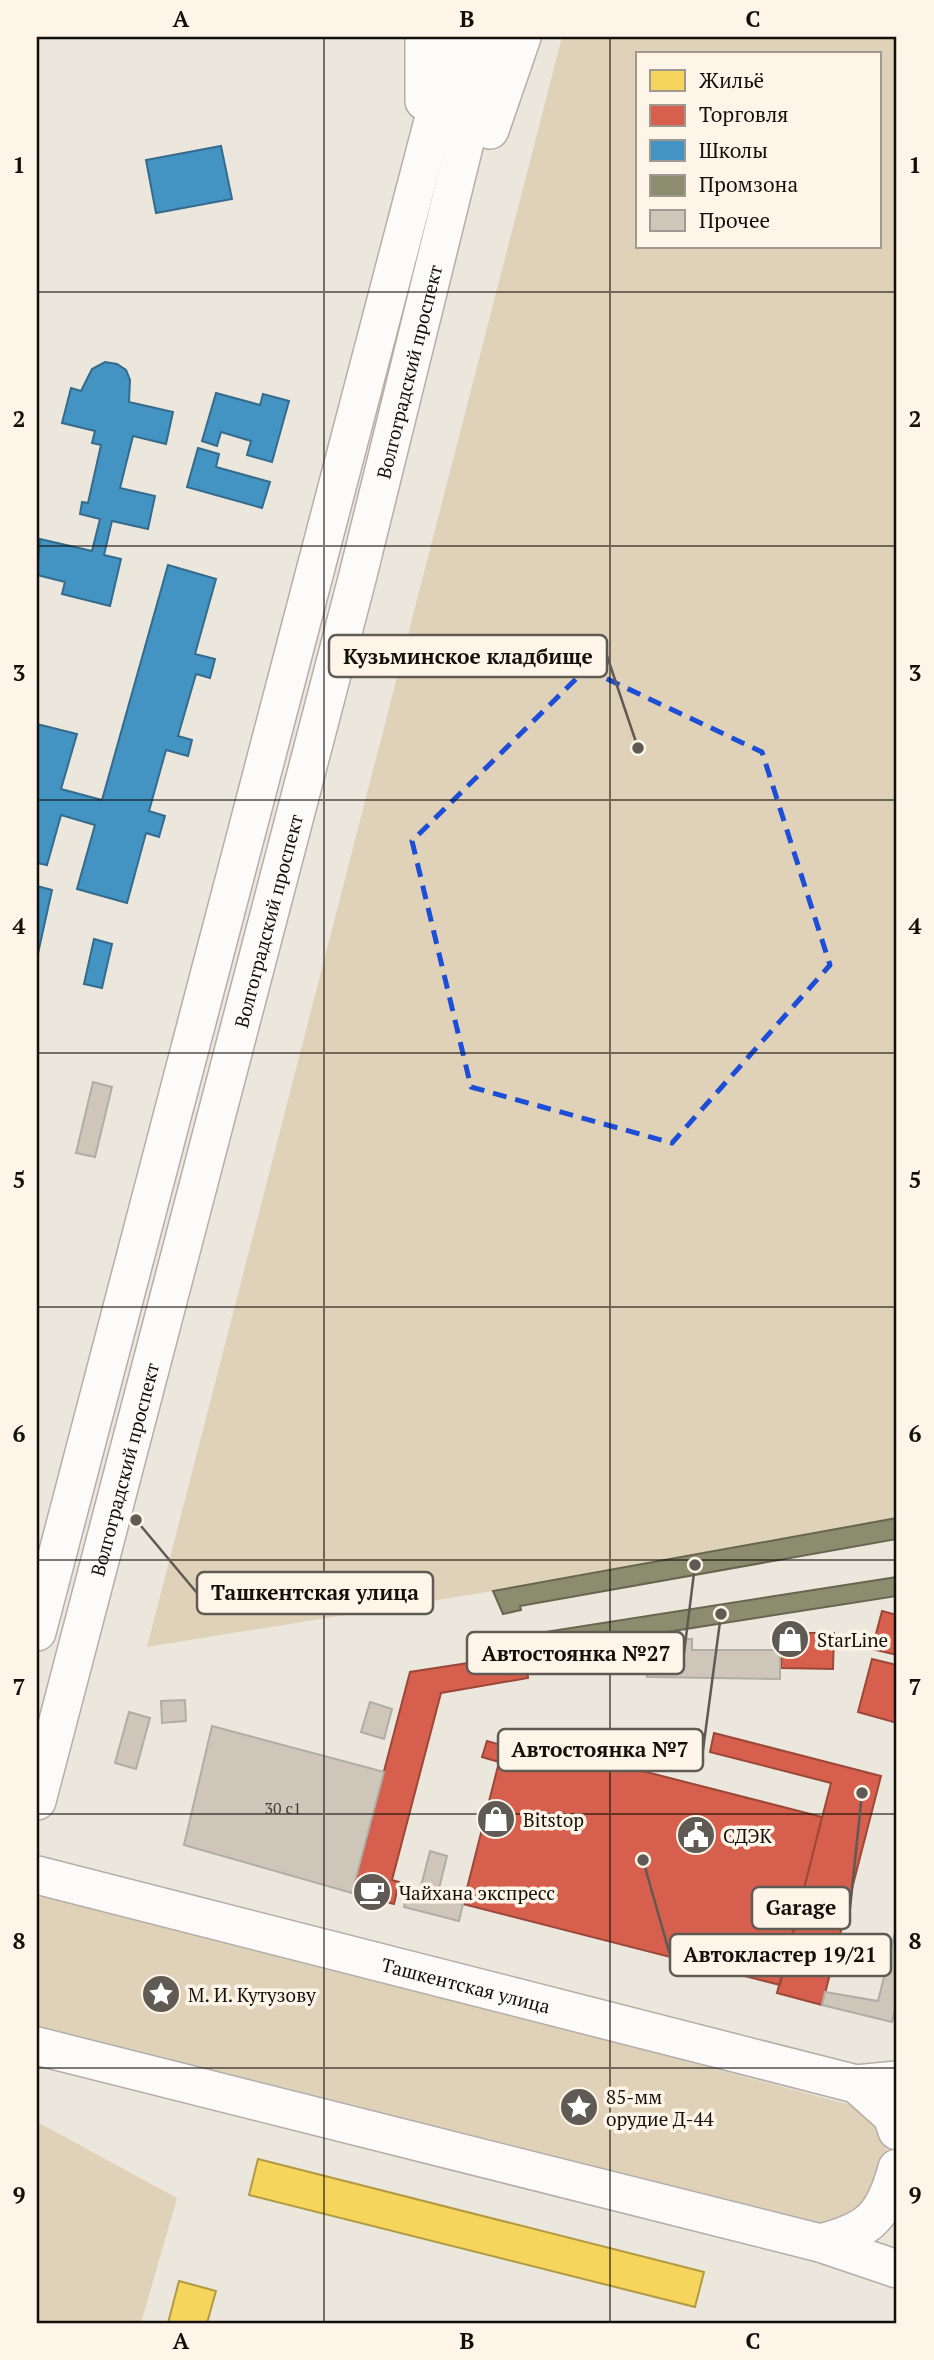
<svg xmlns="http://www.w3.org/2000/svg" width="934" height="2360" font-family="'PT Serif',serif">
	<style>
		.green { fill: #e0d1b9; fill-rule: evenodd }
		.homes { fill: #f6d55c; stroke: #b29a43; stroke-width: 2 }
		.shops { fill: #d6604d; stroke: #9c4839; stroke-width: 2 }
		.schools { fill: #4393c3; stroke: #356b8c; stroke-width: 2 }
		.industry { fill: #8c8c6e; stroke: #686650; stroke-width: 2 }
		.building { fill: #cec6b8; stroke: #b1ada6; stroke-width: 2 }
		.lines { fill: none; stroke-linecap: round; stroke-linejoin: round }
		.major-casing { stroke: #b3aea7; stroke-width: 40 }
		.major { stroke: #fcfbfa; stroke-width: 37 }
		.marked { fill: none; stroke: #1d4ed8; stroke-width: 5; stroke-dasharray: 14 9; stroke-linejoin: round }
		.grid { fill: none; stroke: #130f0a; stroke-width: 2; stroke-opacity: 0.55 }
		.labels { text-anchor: middle; dominant-baseline: central; stroke-width: 7; stroke-linejoin: round; paint-order: stroke }
		.number-label { font-size: 16px; fill: #423d36 }
		.street-label { font-size: 19px; fill: #130f0a; stroke: #fef5e8 }
		.poi-label { font-size: 19px; fill: #130f0a; stroke: #fef5e8; text-anchor: start }
		.leader { fill: none; stroke: #5f5b54; stroke-width: 2.5 }
		.callout-dot { fill: #5f5b54; stroke: #fef5e8; stroke-width: 2.5 }
		.callout { fill: #fef5e8; stroke: #5f5b54; stroke-width: 2.5 }
		.callout-label { font-size: 21px; text-anchor: middle; font-weight: bold; fill: #130f0a }
		.neatline { fill: none; stroke: #130f0a; stroke-width: 2.5 }
		.grid-label { font-size: 23px; text-anchor: middle; font-weight: bold; fill: #130f0a }
	</style>
	<rect width="100%" height="100%" fill="#ece7dd"/>
	<!-- green -->
	<path class="green" d="M562,37H897V1518L493,1591L147,1647ZM638,54H880V247H638Z
		M48,1893L870,2110L891,2135L866,2217L835,2234L37,2034V1900Z
		M37,2122L177,2198L141,2323H37Z"/>
	<!-- homes -->
	<path class="homes" d="M258,2159L704,2272L695,2307L249,2195Z
		M179,2281L216,2291L207,2323H168Z"/>
	<!-- shops -->
	<path class="shops" d="M882,1611L897,1615V1655L872,1649Z
		M782,1633H834L833,1669L781,1668Z
		M526,1654L528,1678L441,1693L392,1880L399,1882L394,1904L352,1893L410,1672Z
		M872,1659L897,1665V1723L858,1712Z
		M714,1733L881,1776L822,2005L777,1993L831,1783L710,1752Z
		M506,1736L822,1817L780,1985L463,1904L499,1762L482,1757L487,1741L504,1746Z"/>
	<!-- schools -->
	<path class="schools" d="M221,146L232,199L156,213L146,160Z
		M105,362L117,364L126,370L130,380L129,402L173,412L166,444L133,436L120,488L155,496L148,529L112,521L104,555L121,559L110,606L62,594L65,582L37,575L40,539L92,551L100,519L80,514L82,502L88,503L101,445L92,443L95,431L62,423L71,388L81,391L92,369Z
		M216,393L260,405L263,394L289,401L272,462L247,455L251,441L221,432L217,446L202,441Z
		M198,448L219,454L216,467L270,482L262,508L187,487Z
		M168,565L216,579L195,654L215,659L210,678L196,674L178,736L192,740L188,756L166,750L149,811L165,816L159,837L146,833L127,903L77,889L95,825L61,815L47,865L37,863V724L77,734L61,789L102,800Z
		M37,886L52,890L37,958Z
		M94,939L112,944L102,988L84,984Z"/>
	<!-- industry -->
	<path class="industry" d="M897,1518V1539L520,1606L521,1610L503,1614L493,1591Z
		M897,1577V1596L526,1654L523,1640L546,1636L545,1632Z"/>
	<!-- building -->
	<path class="building" d="M93,1082L112,1087L95,1157L76,1153Z
		M647,1639H692V1650H780V1679L647,1677Z
		M185,1700L186,1721L162,1723L161,1701Z
		M370,1702L392,1709L384,1739L361,1732Z
		M129,1712L150,1718L136,1769L115,1763Z
		M212,1726L384,1772L352,1893L184,1845Z
		M430,1851L447,1856L437,1897L463,1904L459,1921L404,1907L407,1895L418,1898Z
		M897,1925V2000L892,2022L822,2005L825,1992L878,2001Z"/>
	<g class="lines">
		<defs>
			<g id="major">
				<path d="M424,101V37"/>
				<path d="M490,130L522,37"/>
				<path d="M37,1632L455,37"/>
				<path id="s1" d="M37,1801L357,579L491,37"/>
				<path id="s2" d="M37,1875L856,2084L897,2080"/>
				<path d="M37,2046L820,2243L897,2269"/>
				<path d="M856,2084L892,2116L897,2131"/>
				<path d="M820,2243C869,2231 884,2217 897,2168"/>
			</g>
		</defs>
		<!-- major casing -->
		<use href="#major" class="major-casing"/>
		<!-- major -->
		<use href="#major" class="major"/>
	</g>
	<!-- marked area -->
	<path class="marked" d="M586,669L762,752L830,965L672,1143L471,1087L412,841Z"/>
	<!-- grid -->
	<path class="grid" d="M324,37V2323M610,37V2323M37,292H897M37,546H897M37,800H897M37,1053H897M37,1307H897M37,1560H897M37,1814H897M37,2068H897"/>
	<!-- icons -->
	<defs>
		<symbol id="shop-disc" viewBox="-11 -11 22 22"><circle r="9.5" fill="#5f5b54" stroke="#fef5e8"/><path d="M-5-2.5h2.3a2.7 3.5 0 0 1 5.4 0H5L5.5 6h-11ZM-1.5-2.5h3a1.5 2.3 0 0 0-3 0Z" fill="#fff"/></symbol>
		<symbol id="civic-disc" viewBox="-11 -11 22 22"><circle r="9.5" fill="#5f5b54" stroke="#fef5e8"/><path d="M-.6-6.5H3V-4.5H.6V-3L4-1V1h2V6H-6V1h2V-1L-.6-3ZM-1.2 2.5V6h2.4V2.5Z" fill="#fff"/></symbol>
		<symbol id="cafe-disc" viewBox="-11 -11 22 22"><circle r="9.5" fill="#5f5b54" stroke="#fef5e8"/><path d="M-5.5-4.5H6V0H3Q3 3.5 0 3.5H-2.5Q-5.5 3.5-5.5 0ZM3-3.2v2h1.7v-2ZM-6 4.5H4V6H-6Z" fill="#fff"/></symbol>
		<symbol id="sight-disc" viewBox="-11 -11 22 22"><circle r="9.5" fill="#5f5b54" stroke="#fef5e8"/><path d="M0-6L1.8-2.2L6-1.7L2.9 1.2L3.7 5.4L0 3.3L-3.7 5.4L-2.9 1.2L-6-1.7L-1.8-2.2Z" fill="#fff"/></symbol>
	</defs>
	<g fill-rule="evenodd">
		<use href="#shop-disc" x="768" y="1617" width="44" height="44"/>
		<use href="#shop-disc" x="474" y="1797" width="44" height="44"/>
		<use href="#civic-disc" x="674" y="1813" width="44" height="44"/>
		<use href="#cafe-disc" x="350" y="1870" width="44" height="44"/>
		<use href="#sight-disc" x="139" y="1972" width="44" height="44"/>
		<use href="#sight-disc" x="557" y="2085" width="44" height="44"/>
	</g>
	<g class="labels">
		<!-- number labels -->
		<g class="number-label">
			<text x="283" y="1808">30 с1</text>
		</g>
		<!-- street labels -->
		<g class="street-label">
			<text stroke="none"><textPath href="#s1" startOffset="1477">Волгоградский проспект</textPath></text>
			<text stroke="none"><textPath href="#s1" startOffset="910">Волгоградский проспект</textPath></text>
			<text stroke="none"><textPath href="#s1" startOffset="343">Волгоградский проспект</textPath></text>
			<text stroke="none"><textPath href="#s2" startOffset="443">Ташкентская улица</textPath></text>
		</g>
		<!-- poi labels -->
		<g class="poi-label">
			<text x="817" y="1639">StarLine</text>
			<text x="523" y="1819">Bitstop</text>
			<text x="723" y="1835">СДЭК</text>
			<text x="399" y="1892">Чайхана экспресс</text>
			<text x="188" y="1994">М. И. Кутузову</text>
			<text x="606" y="2096">85-мм<tspan x="606" dy="22">орудие Д-44</tspan></text>
		</g>
	</g>
	<!-- callouts -->
	<path class="leader" d="M638 748L607 656M136 1520L197 1593M695 1565L684 1653M721 1614L703 1750M862 1793L850 1908M643 1860L670 1955"/>
	<g class="callout-dot">
		<circle cx="638" cy="748" r="7"/>
		<circle cx="136" cy="1520" r="7"/>
		<circle cx="695" cy="1565" r="7"/>
		<circle cx="721" cy="1614" r="7"/>
		<circle cx="862" cy="1793" r="7"/>
		<circle cx="643" cy="1860" r="7"/>
	</g>
	<g class="callout">
		<rect x="329" y="635" width="278" height="42" rx="7"/>
		<rect x="197" y="1572" width="236" height="42" rx="7"/>
		<rect x="467" y="1632" width="217" height="42" rx="7"/>
		<rect x="498" y="1729" width="205" height="42" rx="7"/>
		<rect x="752" y="1887" width="98" height="42" rx="7"/>
		<rect x="670" y="1934" width="221" height="42" rx="7"/>
	</g>
	<g class="callout-label">
		<text x="468" y="664">Кузьминское кладбище</text>
		<text x="315" y="1600">Ташкентская улица</text>
		<text x="576" y="1661">Автостоянка №27</text>
		<text x="600" y="1757">Автостоянка №7</text>
		<text x="801" y="1915">Garage</text>
		<text x="780" y="1962">Автокластер 19/21</text>
	</g>
	<!-- border -->
	<rect width="934" height="2360" fill="none" stroke="#fef5e8" stroke-width="77"/>
	<!-- legend -->
	<rect x="636" y="52" width="245" height="196" fill="#fef5e8" stroke="#a0998f" stroke-width="2"/>
	<rect x="650" y="70" width="35" height="21" fill="#f6d55c" stroke="#a0998f" stroke-width="2"/>
	<text x="699" y="88" font-size="21" fill="#130f0a">Жильё</text>
	<rect x="650" y="105" width="35" height="21" fill="#d6604d" stroke="#a0998f" stroke-width="2"/>
	<text x="699" y="122" font-size="21" fill="#130f0a">Торговля</text>
	<rect x="650" y="140" width="35" height="21" fill="#4393c3" stroke="#a0998f" stroke-width="2"/>
	<text x="699" y="158" font-size="21" fill="#130f0a">Школы</text>
	<rect x="650" y="175" width="35" height="21" fill="#8c8c6e" stroke="#a0998f" stroke-width="2"/>
	<text x="699" y="192" font-size="21" fill="#130f0a">Промзона</text>
	<rect x="650" y="210" width="35" height="21" fill="#cec6b8" stroke="#a0998f" stroke-width="2"/>
	<text x="699" y="228" font-size="21" fill="#130f0a">Прочее</text>
	<rect x="38" y="38" width="857" height="2284" class="neatline"/>
	<g class="grid-label">
		<text x="181" y="27">A</text>
		<text x="467" y="27">B</text>
		<text x="753" y="27">C</text>
		<text x="19" y="173">1</text>
		<text x="915" y="173">1</text>
		<text x="19" y="427">2</text>
		<text x="915" y="427">2</text>
		<text x="19" y="681">3</text>
		<text x="915" y="681">3</text>
		<text x="19" y="934">4</text>
		<text x="915" y="934">4</text>
		<text x="19" y="1188">5</text>
		<text x="915" y="1188">5</text>
		<text x="19" y="1442">6</text>
		<text x="915" y="1442">6</text>
		<text x="19" y="1695">7</text>
		<text x="915" y="1695">7</text>
		<text x="19" y="1949">8</text>
		<text x="915" y="1949">8</text>
		<text x="19" y="2203">9</text>
		<text x="915" y="2203">9</text>
		<text x="181" y="2349">A</text>
		<text x="467" y="2349">B</text>
		<text x="753" y="2349">C</text>
	</g>
</svg>
